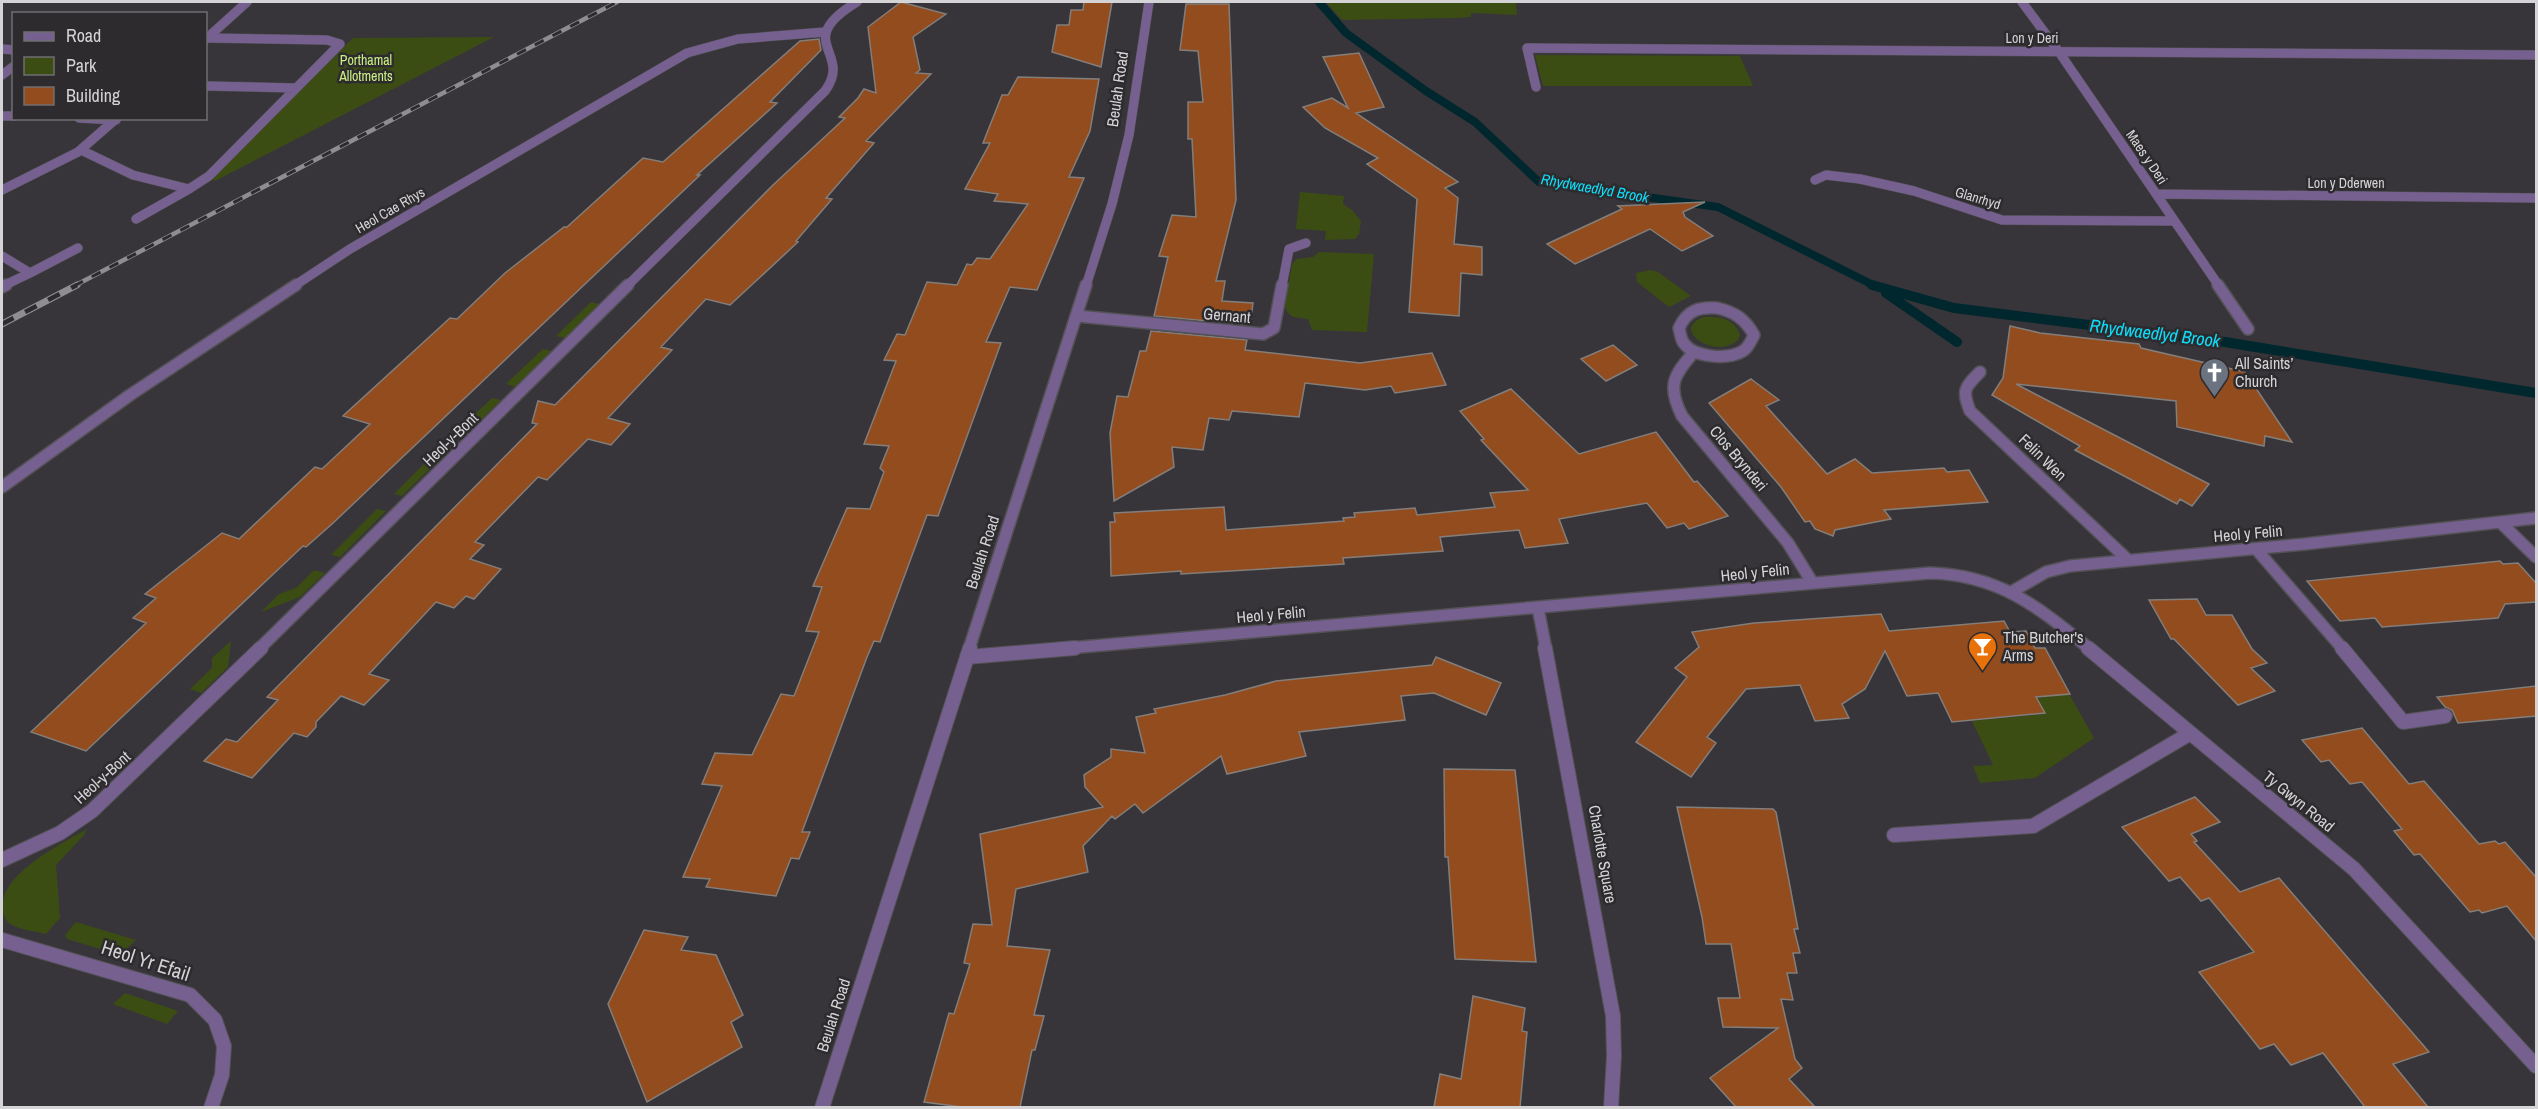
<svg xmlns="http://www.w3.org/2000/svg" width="2538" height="1109" font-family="'Archivo Narrow',sans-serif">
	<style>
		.green { fill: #3c4d14 }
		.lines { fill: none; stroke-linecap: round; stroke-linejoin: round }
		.stream-far1 { stroke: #00272e; stroke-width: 8 }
		.stream { stroke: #00272e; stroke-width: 10 }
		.building { fill: #934c1e; stroke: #837e7b; stroke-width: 1.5 }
		.service-far2-casing { stroke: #535155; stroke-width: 10 }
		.service-far1-casing { stroke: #535155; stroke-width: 14 }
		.service-casing { stroke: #535155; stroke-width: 16 }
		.minor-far2-casing { stroke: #535155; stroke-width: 10 }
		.minor-far1-casing { stroke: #535155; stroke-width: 14 }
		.minor-casing { stroke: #535155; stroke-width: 16 }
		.tertiary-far2-casing { stroke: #535155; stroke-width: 10 }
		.tertiary-far1-casing { stroke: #535155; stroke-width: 14 }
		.tertiary-casing { stroke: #535155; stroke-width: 16 }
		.service-far2 { stroke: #756090; stroke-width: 9 }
		.service-far1 { stroke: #756090; stroke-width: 11 }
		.service { stroke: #756090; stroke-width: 14 }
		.minor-far2 { stroke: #756090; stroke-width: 9 }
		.minor-far1 { stroke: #756090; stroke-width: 11 }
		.minor { stroke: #756090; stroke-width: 14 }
		.tertiary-far2 { stroke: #756090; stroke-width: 9 }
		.tertiary-far1 { stroke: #756090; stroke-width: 11 }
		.tertiary { stroke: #756090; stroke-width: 14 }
		.rail-far1-casing { stroke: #8e8d90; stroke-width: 4.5 }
		.rail-casing { stroke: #8e8d90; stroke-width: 7 }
		.rail-far1 { stroke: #2d2b2e; stroke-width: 3; stroke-dasharray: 10; stroke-linecap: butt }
		.rail { stroke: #2d2b2e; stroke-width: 4.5; stroke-dasharray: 13; stroke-linecap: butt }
		.labels { text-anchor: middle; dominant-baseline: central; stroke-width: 5; stroke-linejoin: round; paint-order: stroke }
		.far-street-label { font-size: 14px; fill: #d4d3d6; stroke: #2d2b2e }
		.far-park-label { font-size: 14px; fill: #c9ef82; stroke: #2d2b2e }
		.far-water-label { font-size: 15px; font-style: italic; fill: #0edefa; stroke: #2d2b2e }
		.street-label { font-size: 16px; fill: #d4d3d6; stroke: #2d2b2e }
		.poi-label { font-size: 16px; fill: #d4d3d6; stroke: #2d2b2e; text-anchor: start }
		.water-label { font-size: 18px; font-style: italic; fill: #0edefa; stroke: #2d2b2e }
		.near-street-label { font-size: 20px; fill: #d4d3d6; stroke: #2d2b2e }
	</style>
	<rect width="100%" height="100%" fill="#373539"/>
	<!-- green -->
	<path class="green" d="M1326,2H1516L1517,15L1471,13V17L1457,18L1342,20Z
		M494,37L215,181L213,179L231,158L353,38Z
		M1535,55L1740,56L1753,86H1543Z
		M1300,192L1344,196L1343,204L1352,210L1361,221L1359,234L1355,239L1325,240L1326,231L1296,229Z
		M1319,252L1374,254L1367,332L1312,330L1308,319C1297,317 1288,319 1285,306L1292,264L1296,259L1313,257Z
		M1650,270L1658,272L1691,296L1669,307L1637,282L1636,273Z
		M591,302L599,304L565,338L556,336Z
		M1704,317C1719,316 1735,319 1740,335L1738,340C1715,361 1669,329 1704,317Z
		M543,349L551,351L515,387L506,384Z
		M492,398L501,400L462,439L452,436Z
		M437,451L445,454L402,496L394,494Z
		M377,509L386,511L340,557L331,555Z
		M314,570L325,573L300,597L261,612L279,594L296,588Z
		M231,641L228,667L201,693L190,689L212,668V658Z
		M2069,694L2094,738L2035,778L1980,783L1973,766L1993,765L1972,721L2045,714L2037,698Z
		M87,829L84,835L56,865L60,918L46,934C35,931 20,930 10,924C5,920 3,914 3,908C0,873 62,844 87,829Z
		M76,922L136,940L120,955L67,939L65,935Z
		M125,993L178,1011L167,1024L113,1004Z"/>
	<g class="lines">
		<!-- stream-far1 -->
		<path class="stream-far1" d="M1319,2L1346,33L1426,91L1475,122L1539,182L1718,207L1875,286"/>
		<!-- stream -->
		<path class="stream" d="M1872,285L1954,308L2225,342L2536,393
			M1886,293L1957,342"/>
	</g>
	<!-- building -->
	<path class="building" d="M901,2L946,14L913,37L920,70L916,73L931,74L866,141L874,143L826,198L832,199L796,241L798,242L730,305L706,299L661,347L672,350L608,418L630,424L611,445L588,439L547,480L538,477L475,542L484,545L470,559L501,569L474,599L466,596L454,608L436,602L369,674L389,680L364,705L341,696L316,722V727L307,737L294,733L252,778L204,761L226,739L237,742L278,700L267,697L537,424L532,423L538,401L555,405L773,185L845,118L839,117L858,98L864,89L876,93L868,27Z
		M1084,2H1112L1101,67L1052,52L1057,25H1069L1071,10H1083Z
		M1186,4H1229L1236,200L1216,281H1225L1222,301L1253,303L1250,325L1154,316L1168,257L1159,256L1172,215L1196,217L1192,139H1188V102H1203L1198,51L1180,50Z
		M819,39L821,50L770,102L777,103L697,175H700L332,524L306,547L303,546L86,751L31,732L146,623L133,618L156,598L145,594L222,533L239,539L315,467L322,469L370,424L343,416L450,318L457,319L505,273L564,227H567L643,158L663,162L800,41Z
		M1359,53L1384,107L1356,113L1458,182L1445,188L1458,198L1454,244L1482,247V275L1461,273L1459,316L1409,312L1417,199L1367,164L1378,158L1325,128L1303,107L1332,98L1348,108L1323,57Z
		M1018,77L1099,79L1090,131L1069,177L1084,178L1037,290L1010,287L986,342L1001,343L938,516L927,515L880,642L874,641L867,657L802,832H810L799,859L791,858L776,896L706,887L710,879L683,877L722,786L702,784L715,753L752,755L781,694L794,696L819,632L806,631L822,587L813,586L847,508L870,509L884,472L880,468L889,446L864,444L896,361L884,360L897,334L905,335L927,282L957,285L967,264L972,265L977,258L990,259L1028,204L994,201L998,194L965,189L990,143H983L1002,95H1008Z
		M1705,202L1683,212L1685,217L1713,236L1682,251L1650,229L1575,264L1547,244L1622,209L1618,206Z
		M2010,326L2040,333L2139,344L2141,348L2245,372L2292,442L2265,436L2264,446L2177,427L2176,401L2016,384L2209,484L2192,506L2180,499L2177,504L2075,450L2080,446L1992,395L2003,378Z
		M1151,331L1247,340L1245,350L1360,363L1432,353L1446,385L1395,393L1391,386L1365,390L1305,383L1299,417L1232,411L1229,420L1209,418L1203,450L1172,447L1174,467L1114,501L1110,433L1117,396L1128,397L1140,351H1146Z
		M1613,345L1637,365L1606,381L1581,359Z
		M1751,379L1779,400L1766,406L1827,474L1855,459L1872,473L1944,468L1947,472L1969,470L1988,502L1884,510L1891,519L1835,530L1833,536L1815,529L1810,521L1805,522L1781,487L1709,403Z
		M1511,389L1579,454L1656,432L1694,482L1697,481L1728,516L1689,529L1684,523L1667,528L1647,503L1559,519L1568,543L1525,548L1519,530L1440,537L1443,551L1343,558L1344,564L1181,574V571L1111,576L1110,522H1115L1114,513L1224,507L1226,530L1344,521L1343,518L1355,517L1354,513L1415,508L1417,515L1495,507L1490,493L1528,490L1481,440L1484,439L1460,411Z
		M2500,561L2503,564L2518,563L2536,583V602L2505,604L2498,618L2382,627L2375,618L2340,621L2307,581Z
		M2197,599L2206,615H2232L2252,649L2267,663L2251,668L2275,691L2238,705L2174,639H2171L2149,600Z
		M1881,614L1889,631L2004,621L2010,632L2026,631L2035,648H2045L2070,694L2036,697L2045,713L1952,722L1938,693L1907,696L1885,651L1865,689L1842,704L1849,718L1815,721L1800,685L1746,689L1707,737L1716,743L1691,777L1636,742L1687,677L1675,668L1699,647L1692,632L1754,623Z
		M1436,657L1501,683L1486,715L1434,693L1401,696L1405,720L1299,732L1306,756L1227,774L1221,756L1143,813L1135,804L1115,819L1112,816L1083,846L1088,872L1016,889L1007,946L1050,950L1034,1015L1044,1016L1035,1050H1032L1020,1107H962L924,1102L949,1013L954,1014L970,964L964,963L973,924L992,925L980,834L1103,807L1085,787L1084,775L1111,757V749L1145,753L1136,717L1156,713L1154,709L1225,695L1276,681L1432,665Z
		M2536,686V716L2458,723L2452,710L2445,707L2437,697Z
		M2362,728L2409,784L2424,781L2479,844L2495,841L2499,844L2505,842L2536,877V941L2507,906L2482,913L2479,910L2470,912L2420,854L2414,855L2394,831L2402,829L2362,782L2350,784L2329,760L2321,762L2302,740Z
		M1444,769L1515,770L1536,962L1455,959L1448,857H1445Z
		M2195,797L2220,822L2191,834L2197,841L2194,842L2240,892L2279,878L2429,1052L2393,1064L2428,1107H2365L2323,1053L2291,1065L2274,1044L2260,1049L2199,972L2254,952L2209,898L2201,901L2180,877L2169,881L2122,827Z
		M1677,807L1773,809L1776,812L1798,929H1794L1800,953H1793L1797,973H1787L1793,1000L1781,999L1795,1059L1802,1068L1789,1079L1815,1107H1736L1710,1078L1778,1028L1723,1027L1718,998H1740L1731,944H1706L1702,917Z
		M644,930L688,937L681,950L716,955L743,1015L731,1022L742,1047L647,1102L608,1004Z
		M1473,996L1525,1008L1522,1031L1527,1032L1520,1107H1434L1440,1074L1461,1079Z"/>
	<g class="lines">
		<defs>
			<path id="service-far2" d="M2,75L14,66
				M206,86L295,88
				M2,116H14
				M79,118L116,120
				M81,150L133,175L189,189L209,176L340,44L327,40L207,38
				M136,219L189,189
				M2,256L30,273L78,248
				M3,286L30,273"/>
			<path id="service-far1" d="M2,287L6,285
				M2256,549L2343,649"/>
			<path id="service" d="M2342,648L2403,722L2445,716
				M1894,835L2033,826L2189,734"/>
			<path id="minor-far2" d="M2022,2L2059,52L2219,286
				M206,39L247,2
				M2,49L14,50
				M1536,87L1527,48L2536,55
				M1815,180L1826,175L1860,179L1914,191L2002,220L2174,221
				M2,190L78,152L117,118
				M2156,194L2536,198
				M294,286L350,249L687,53L738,39L825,32
				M627,286L825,91C854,52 791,42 857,2
				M1282,286L1289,249L1306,243"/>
			<path id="minor-far1" d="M2218,285L2248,329
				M1717,308C1735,312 1745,319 1754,335C1751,341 1749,347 1743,351C1728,360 1693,358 1683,342C1681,339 1680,332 1679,328C1687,310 1699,307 1717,308Z
				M1077,316L1263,334L1274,328L1282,285
				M1694,352C1673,376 1667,386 1682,416L1788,543L1812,582
				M1980,372C1964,388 1962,390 1970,411L2127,559
				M2,487L130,395L296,285
				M2500,522L2536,557
				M2013,591L2046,572L2070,566L2305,544L2536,518
				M1538,608L1546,649
				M259,649L628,285
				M1058,649L1930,573C2000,575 2038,607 2090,649"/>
			<path id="minor" d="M1545,648L1613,1016L1614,1056L1611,1108
				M2088,648L2354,869L2536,1066
				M967,657L1075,648
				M2,860L60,833L92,811L261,648
				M2,940L190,995L215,1020L224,1046L222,1075L211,1108"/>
			<path id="tertiary-far2" d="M1086,286L1112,204L1129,135L1149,2"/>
			<path id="tertiary-far1" d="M969,649L1086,285"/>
			<path id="tertiary" d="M822,1108L970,648"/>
		</defs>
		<!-- service-far2 casing -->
		<use href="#service-far2" class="service-far2-casing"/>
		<!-- service-far1 casing -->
		<use href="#service-far1" class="service-far1-casing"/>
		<!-- service casing -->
		<use href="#service" class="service-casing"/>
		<!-- minor-far2 casing -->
		<use href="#minor-far2" class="minor-far2-casing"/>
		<!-- minor-far1 casing -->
		<use href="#minor-far1" class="minor-far1-casing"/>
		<!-- minor casing -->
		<use href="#minor" class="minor-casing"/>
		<!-- tertiary-far2 casing -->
		<use href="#tertiary-far2" class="tertiary-far2-casing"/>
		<!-- tertiary-far1 casing -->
		<use href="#tertiary-far1" class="tertiary-far1-casing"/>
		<!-- tertiary casing -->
		<use href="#tertiary" class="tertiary-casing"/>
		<!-- service-far2 -->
		<use href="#service-far2" class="service-far2"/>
		<!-- service-far1 -->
		<use href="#service-far1" class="service-far1"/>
		<!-- service -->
		<use href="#service" class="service"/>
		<!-- minor-far2 -->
		<use href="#minor-far2" class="minor-far2"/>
		<!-- minor-far1 -->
		<use href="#minor-far1" class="minor-far1"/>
		<!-- minor -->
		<use href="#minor" class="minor"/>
		<!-- tertiary-far2 -->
		<use href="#tertiary-far2" class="tertiary-far2"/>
		<!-- tertiary-far1 -->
		<use href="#tertiary-far1" class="tertiary-far1"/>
		<!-- tertiary -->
		<use href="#tertiary" class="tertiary"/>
		<defs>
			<path id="rail-far1" d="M74,286L617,2"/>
			<path id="rail" d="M2,324L77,285"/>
		</defs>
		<!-- rail-far1 casing -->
		<use href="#rail-far1" class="rail-far1-casing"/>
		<!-- rail casing -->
		<use href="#rail" class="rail-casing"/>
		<!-- rail-far1 -->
		<use href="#rail-far1" class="rail-far1"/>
		<!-- rail -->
		<use href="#rail" class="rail"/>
	</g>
	<!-- icons -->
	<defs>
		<symbol id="church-pin" viewBox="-11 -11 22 30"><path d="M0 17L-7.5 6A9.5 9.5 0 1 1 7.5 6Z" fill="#6b7280" stroke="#2d2b2e"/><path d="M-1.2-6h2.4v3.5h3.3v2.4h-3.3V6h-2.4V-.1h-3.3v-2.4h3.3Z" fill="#fff"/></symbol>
		<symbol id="bar-pin" viewBox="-11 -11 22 30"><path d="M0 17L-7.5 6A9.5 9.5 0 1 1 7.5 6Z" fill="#e8710a" stroke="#2d2b2e"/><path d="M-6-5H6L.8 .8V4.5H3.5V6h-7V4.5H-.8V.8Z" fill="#fff"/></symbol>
	</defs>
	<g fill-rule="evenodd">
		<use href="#church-pin" x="2198" y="356" width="33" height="45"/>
		<use href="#bar-pin" x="1966" y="630" width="33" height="45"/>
	</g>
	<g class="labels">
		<!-- far-street labels -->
		<g class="far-street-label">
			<text x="2032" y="38">Lon y Deri</text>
			<text transform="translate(2147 157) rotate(56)">Maes y Deri</text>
			<text x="2346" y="183">Lon y Dderwen</text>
			<text transform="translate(1978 198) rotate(17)">Glanrhyd</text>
			<text transform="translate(390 210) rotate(-30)">Heol Cae Rhys</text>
		</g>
		<!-- far-park labels -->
		<g class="far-park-label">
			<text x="366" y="60">Porthamal<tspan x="366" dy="16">Allotments</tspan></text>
		</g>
		<!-- far-water labels -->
		<g class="far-water-label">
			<text transform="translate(1595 188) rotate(10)">Rhydwaedlyd Brook</text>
		</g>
		<!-- street labels -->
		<g class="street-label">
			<text transform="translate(1117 89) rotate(-82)">Beulah Road</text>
			<text transform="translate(1227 315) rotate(5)">Gernant</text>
			<text transform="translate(450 439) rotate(-44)">Heol-y-Bont</text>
			<text transform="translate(2043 457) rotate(44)">Felin Wen</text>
			<text transform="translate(1739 458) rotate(50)">Clos Brynderi</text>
			<text transform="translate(2248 533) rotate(-5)">Heol y Felin</text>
			<text transform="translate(982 552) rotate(-72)">Beulah Road</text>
			<text transform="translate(1755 572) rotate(-6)">Heol y Felin</text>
			<text transform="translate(1271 614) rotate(-5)">Heol y Felin</text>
			<text transform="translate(102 777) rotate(-42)">Heol-y-Bont</text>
			<text transform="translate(2299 801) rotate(39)">Ty Gwyn Road</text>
			<text transform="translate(1603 854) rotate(80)">Charlotte Square</text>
			<text transform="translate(833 1015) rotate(-72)">Beulah Road</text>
		</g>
		<!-- poi labels -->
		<g class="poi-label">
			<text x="2235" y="363">All Saints’<tspan x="2235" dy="18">Church</tspan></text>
			<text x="2003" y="637">The Butcher's<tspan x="2003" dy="18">Arms</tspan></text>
		</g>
		<!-- water labels -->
		<g class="water-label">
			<text transform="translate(2155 333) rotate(7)">Rhydwaedlyd Brook</text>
		</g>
		<!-- near-street labels -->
		<g class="near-street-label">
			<text transform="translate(146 960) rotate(18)">Heol Yr Efail</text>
		</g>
	</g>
	<!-- border -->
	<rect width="2538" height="1109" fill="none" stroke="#d4d3d6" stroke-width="6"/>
	<!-- legend -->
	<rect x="12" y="12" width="195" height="108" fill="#2d2b2e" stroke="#706e71" stroke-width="1.5"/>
	<rect x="24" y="32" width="30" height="9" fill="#756090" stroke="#706e71" stroke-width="1.5"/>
	<text x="66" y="42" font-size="18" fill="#d4d3d6">Road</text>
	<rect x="24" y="57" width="30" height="18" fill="#3c4d14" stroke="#706e71" stroke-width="1.5"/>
	<text x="66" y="72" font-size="18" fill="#d4d3d6">Park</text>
	<rect x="24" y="87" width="30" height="18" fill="#934c1e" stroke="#706e71" stroke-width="1.5"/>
	<text x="66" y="102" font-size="18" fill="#d4d3d6">Building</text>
</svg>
